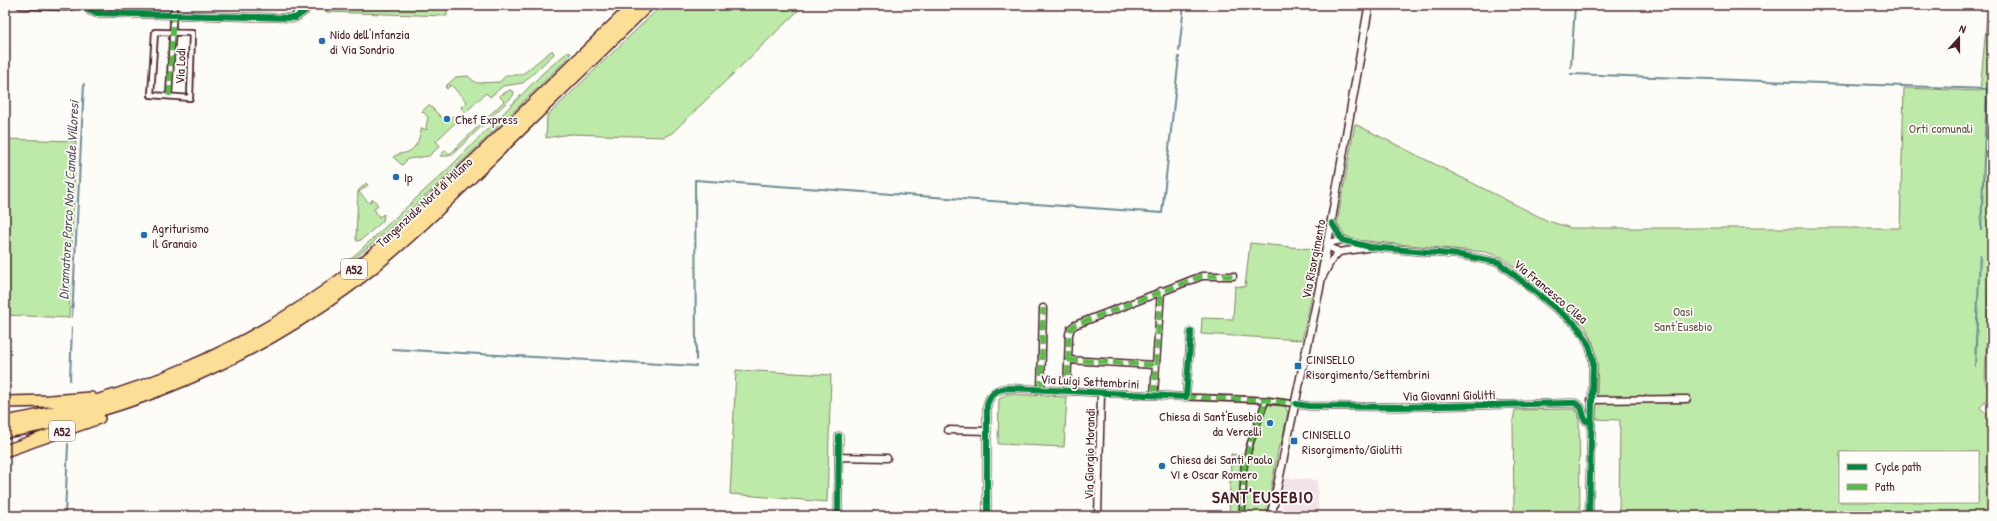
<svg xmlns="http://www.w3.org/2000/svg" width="1997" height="521" font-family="'Patrick Hand',sans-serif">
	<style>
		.built { fill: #f2e3ea }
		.green { fill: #bdeaa8; stroke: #84846a; fill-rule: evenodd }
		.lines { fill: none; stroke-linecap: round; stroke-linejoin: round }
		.stream { stroke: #6c8b95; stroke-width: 2 }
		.pedestrian-casing { stroke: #4a1f2b; stroke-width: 8 }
		.minor-casing { stroke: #4a1f2b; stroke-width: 9 }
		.tertiary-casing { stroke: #4a1f2b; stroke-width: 10 }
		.motorway-casing { stroke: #4a1f2b; stroke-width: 14 }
		.pedestrian { stroke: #fdfcf7; stroke-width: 4.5 }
		.minor { stroke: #fdfcf7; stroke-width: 6 }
		.tertiary { stroke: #fdfcf7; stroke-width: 7 }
		.motorway { stroke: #fcde96; stroke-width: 11 }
		.quiet { stroke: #58b947; stroke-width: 5; stroke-dasharray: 10 5; stroke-linecap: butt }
		.cycleway-casing { stroke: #fdfcf7; stroke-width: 8 }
		.cycleway { stroke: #00873e; stroke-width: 6 }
		.poi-dot { fill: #1f6fb2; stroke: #fdfcf7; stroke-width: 1.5 }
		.labels { text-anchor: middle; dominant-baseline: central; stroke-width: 3.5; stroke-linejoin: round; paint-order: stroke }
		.shield { fill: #fdfcf7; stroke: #806168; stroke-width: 1 }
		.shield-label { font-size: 12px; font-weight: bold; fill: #4a1f2b }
		.poi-label { font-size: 13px; fill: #4a1f2b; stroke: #fdfcf7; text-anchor: start }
		.street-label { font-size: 13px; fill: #4a1f2b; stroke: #fdfcf7 }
		.park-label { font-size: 13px; fill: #67524a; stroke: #fdfcf7 }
		.water-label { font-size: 14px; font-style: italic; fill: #5b5560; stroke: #fdfcf7 }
		.district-label { font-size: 17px; font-weight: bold; letter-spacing: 1px; fill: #4a1f2b; stroke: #fdfcf7 }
	</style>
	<rect width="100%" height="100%" fill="#fdfcf7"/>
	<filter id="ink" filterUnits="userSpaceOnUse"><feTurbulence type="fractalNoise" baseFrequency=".025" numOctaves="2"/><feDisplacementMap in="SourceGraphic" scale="8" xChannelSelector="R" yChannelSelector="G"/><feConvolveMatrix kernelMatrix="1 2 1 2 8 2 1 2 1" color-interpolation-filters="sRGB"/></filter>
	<g filter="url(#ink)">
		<!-- built -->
		<path class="built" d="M1284,478L1317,480L1319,516H1281Z"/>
		<!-- green -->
		<path class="green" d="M325,5H447V16L325,12Z
			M662,5H804L672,133L664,137L570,134L546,138L547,116Z
			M1988,5H1992V241L1990,242L1985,382L1992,393V399L1987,398L1980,408L1992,418V516H1619L1620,420L1596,419C1596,387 1603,354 1585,326L1502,257L1485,252L1355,240L1342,234L1337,223L1355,124L1548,221L1571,228H1900L1904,88L1980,91ZM1840,452H1978V502H1840Z
			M551,51H553L554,54L523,83L503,86L490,97L486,93L465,113L461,108L467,102L451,85L447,89L445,87L456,77L468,76L476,83L500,82L506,75H519L524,73Z
			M568,52L571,53L567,59C494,130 423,203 344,267L343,266L451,166L545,71Z
			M510,90L514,92L513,96L453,154L449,156H440L445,150L450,154L504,101L499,96Z
			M429,105L446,122L453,116L458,120L436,141L440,146L429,156L408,159L402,165L393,157C398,153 403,154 408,152C418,147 419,137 422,128L426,130L427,129L426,127L428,117L422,111Z
			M5,139L76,141L69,318L5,315Z
			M366,183L368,185L359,192L369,203L373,199L378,205L374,209L379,217L384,214L383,221L361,240L357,241L356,238L358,191Z
			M1250,243L1322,250L1302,340L1201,334L1202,318L1233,319L1235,286L1245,287Z
			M736,370L831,375L827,502L730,494Z
			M1006,394L1067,397L1064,447L998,444L999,399Z
			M1267,405L1285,406L1288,412L1281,445H1279L1266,516H1229L1231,454L1249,456Z
			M1573,409L1579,413L1580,516H1514L1513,420L1515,410Z"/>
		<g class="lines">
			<!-- stream -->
			<path class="stream" d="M1179,51L1184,5
				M1571,67L1575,5
				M1571,74L1987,89L1981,230
				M72,317L84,84
				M392,349L696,366
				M696,360L695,180L1162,213L1179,57
				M1975,366L1980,255
				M70,380L72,327
				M65,516L68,444"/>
			<defs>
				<path id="pedestrian" d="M155,32L192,33L190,98L151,95Z
					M169,96L174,5
					M1186,397L1266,400L1296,404
					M1242,516L1244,467L1250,444L1266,400"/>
				<path id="minor" d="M20,5L66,7L75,5
					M85,5L90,11L95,13L295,18L305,11L308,5
					M295,18L297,12L302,5
					M1332,223L1342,240L1370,247L1460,255L1498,262L1574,323C1586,336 1591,346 1593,363L1589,516
					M1328,243L1342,240
					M1328,246L1339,252L1367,248
					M1323,276L1331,261L1339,252
					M1068,360L1155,365
					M1041,390L1043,308
					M1067,391L1069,334L1071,328L1075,325L1202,276H1233
					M1154,395L1161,291
					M1591,400L1687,399
					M1296,404L1309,406L1399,407L1570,403H1575L1581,407L1585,420L1591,423
					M948,430L986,431
					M839,436L838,511L842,516
					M839,457L887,458
					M987,516V405C990,393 998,388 1010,388L1186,397L1191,332
					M1098,516L1101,393"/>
				<path id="tertiary" d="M1271,516L1319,291L1369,5"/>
				<path id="motorway" d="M5,402L50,401L91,398
					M5,422C129,401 246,351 347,275C393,241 434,199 476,159C529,108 581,56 634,5
					M5,432C129,412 247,361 348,287C399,249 444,204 489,160C542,108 595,57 648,5
					M5,451L99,418"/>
			</defs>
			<!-- pedestrian casing -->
			<use href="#pedestrian" class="pedestrian-casing"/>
			<!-- minor casing -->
			<use href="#minor" class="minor-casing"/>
			<!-- tertiary casing -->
			<use href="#tertiary" class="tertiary-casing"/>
			<!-- motorway casing -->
			<use href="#motorway" class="motorway-casing"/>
			<!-- pedestrian -->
			<use href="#pedestrian" class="pedestrian"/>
			<!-- minor -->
			<use href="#minor" class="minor"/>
			<!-- tertiary -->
			<use href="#tertiary" class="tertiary"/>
			<!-- motorway -->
			<use href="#motorway" class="motorway"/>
			<!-- quiet -->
			<path class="quiet" d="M169,96L174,5
				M1068,360L1155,365
				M1041,390L1043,308
				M1067,391L1069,334L1071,328L1075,325L1202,276H1233
				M1154,395L1161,291
				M1186,397L1266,400L1296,404
				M1242,516L1244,467L1250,444L1266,400"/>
			<defs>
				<path id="cycleway" d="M85,5L90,11L95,13L295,18L305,11L308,5
					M1332,223L1342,240L1370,247L1460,255L1498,262L1574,323C1586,336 1591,346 1593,363L1589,516
					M1296,404L1309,406L1399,407L1570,403H1575L1581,407L1585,420L1589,422
					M839,436L838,511L842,516
					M987,516V405C990,393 998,388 1010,388L1186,397L1191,332"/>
			</defs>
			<!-- cycleway casing -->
			<use href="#cycleway" class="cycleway-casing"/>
			<!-- cycleway -->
			<use href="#cycleway" class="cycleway"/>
		</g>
	</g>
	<!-- markers -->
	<g class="poi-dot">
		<circle cx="322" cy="41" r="4"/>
		<circle cx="447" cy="119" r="4"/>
		<circle cx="396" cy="177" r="4"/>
		<circle cx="144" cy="235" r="4"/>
		<rect x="1294" y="362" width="8" height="8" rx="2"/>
		<circle cx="1270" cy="423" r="4"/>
		<rect x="1290" y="437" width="8" height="8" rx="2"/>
		<circle cx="1162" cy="466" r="4"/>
	</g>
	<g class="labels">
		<!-- shield labels -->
		<g class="shield">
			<rect x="341" y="259" width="26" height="20" rx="3"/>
			<rect x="49" y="421" width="26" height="20" rx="3"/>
		</g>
		<g class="shield-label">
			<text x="354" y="269">A52</text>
			<text x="62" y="431">A52</text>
		</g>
		<!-- poi labels -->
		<g class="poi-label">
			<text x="330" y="34">Nido dell'Infanzia<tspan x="330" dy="15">di Via Sondrio</tspan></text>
			<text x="455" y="119">Chef Express</text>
			<text x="404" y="177">Ip</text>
			<text x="152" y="228">Agriturismo<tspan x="152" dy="15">Il Granaio</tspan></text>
			<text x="1306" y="359">CINISELLO<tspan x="1306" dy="15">Risorgimento/Settembrini</tspan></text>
			<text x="1262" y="416" text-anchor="end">Chiesa di Sant'Eusebio<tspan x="1262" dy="15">da Vercelli</tspan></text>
			<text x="1302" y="434">CINISELLO<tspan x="1302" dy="15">Risorgimento/Giolitti</tspan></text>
			<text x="1170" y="459">Chiesa dei Santi Paolo<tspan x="1170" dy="15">VI e Oscar Romero</tspan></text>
		</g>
		<!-- street labels -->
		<g class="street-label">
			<text transform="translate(180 66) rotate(-88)">Via Lodi</text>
			<text transform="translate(424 202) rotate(-43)">Tangenziale Nord di Milano</text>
			<text transform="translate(1313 259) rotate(-79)">Via Risorgimento</text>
			<text transform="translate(1551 291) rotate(40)">Via Francesco Cilea</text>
			<text transform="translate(1090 381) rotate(3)">Via Luigi Settembrini</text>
			<text transform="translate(1449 395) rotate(-1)">Via Giovanni Giolitti</text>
			<text transform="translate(1089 454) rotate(-89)">Via Giorgio Morandi</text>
		</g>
		<!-- park labels -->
		<g class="park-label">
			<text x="1941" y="128">Orti comunali</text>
			<text x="1683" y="311">Oasi<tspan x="1683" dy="15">Sant'Eusebio</tspan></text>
		</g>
		<!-- water labels -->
		<g class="water-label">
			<text transform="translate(68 200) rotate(-87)">Diramatore Parco Nord Canale Villoresi</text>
		</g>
		<!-- district labels -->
		<g class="district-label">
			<text x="1263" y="496">SANT'EUSEBIO</text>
		</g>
	</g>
	<!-- margin -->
	<rect width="1997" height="521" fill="none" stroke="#fdfcf7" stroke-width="20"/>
	<rect x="10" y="10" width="1977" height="501" fill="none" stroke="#4a1f2b" stroke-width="1.5" filter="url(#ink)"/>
	<!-- legend -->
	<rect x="1839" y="451" width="140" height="52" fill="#fdfcf7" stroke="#b5a4a5"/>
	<rect x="1847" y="464" width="20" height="6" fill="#00873e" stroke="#b5a4a5"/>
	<text x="1875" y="471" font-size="12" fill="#4a1f2b">Cycle path</text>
	<rect x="1847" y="484" width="20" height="6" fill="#58b947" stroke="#b5a4a5"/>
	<text x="1875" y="491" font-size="12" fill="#4a1f2b">Path</text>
	<!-- north arrow -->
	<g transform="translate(1959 38) rotate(21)" stroke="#fdfcf7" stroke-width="3" paint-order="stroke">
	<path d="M0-3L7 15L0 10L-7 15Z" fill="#4a1f2b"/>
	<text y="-6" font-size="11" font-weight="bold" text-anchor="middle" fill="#4a1f2b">N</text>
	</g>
</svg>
